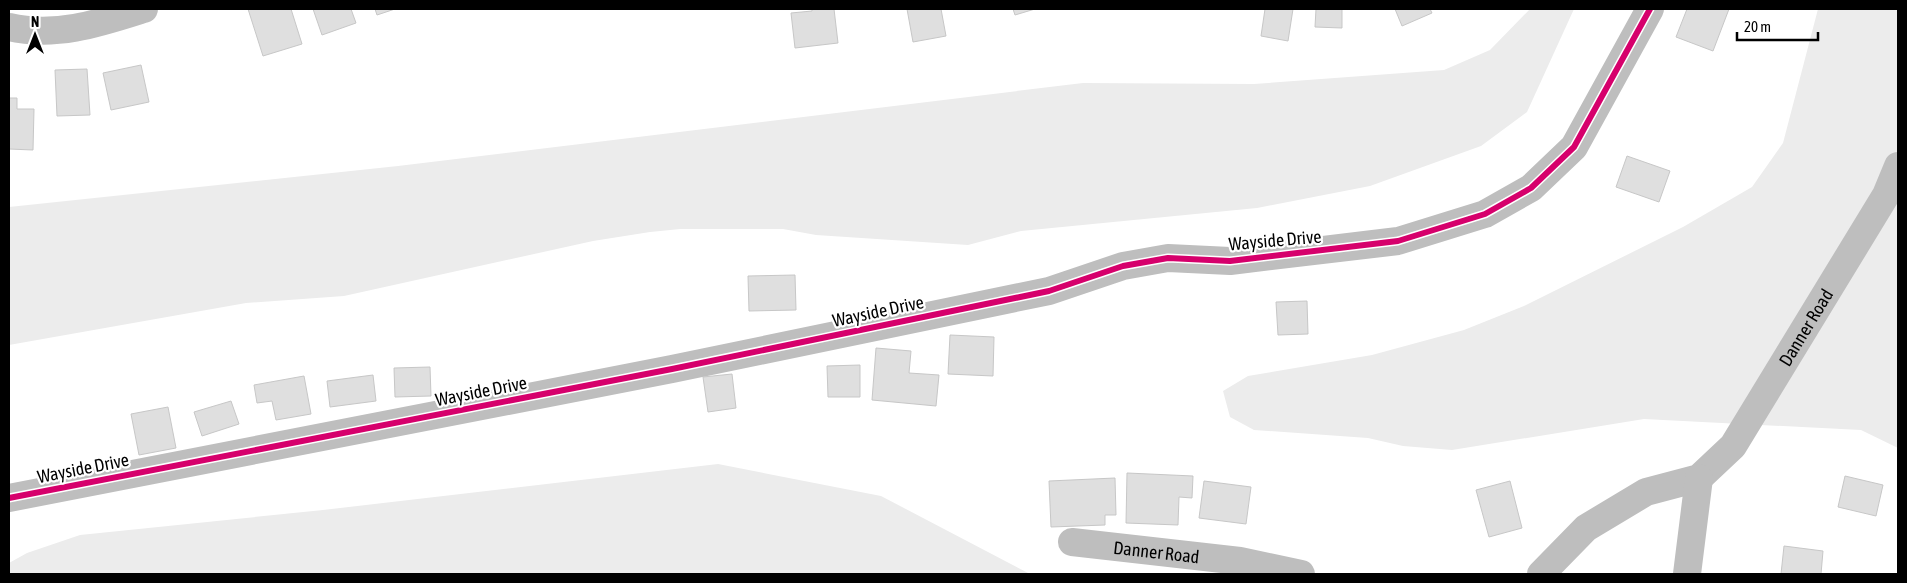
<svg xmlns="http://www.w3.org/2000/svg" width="1907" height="583" font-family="'Asap Condensed',sans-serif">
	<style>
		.green { fill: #ececec }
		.building { fill: #dfdfdf; stroke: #c7c7c7 }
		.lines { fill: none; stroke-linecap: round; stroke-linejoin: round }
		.minor { stroke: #bebebe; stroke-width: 28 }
		.cycleway-casing { stroke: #fff; stroke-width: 9 }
		.cycleway { stroke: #d6006c; stroke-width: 6 }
		.labels { text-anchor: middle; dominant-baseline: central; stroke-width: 4.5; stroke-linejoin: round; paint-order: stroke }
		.street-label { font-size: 18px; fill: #000; stroke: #fff }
	</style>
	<rect width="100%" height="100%" fill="#fff"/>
	<!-- green -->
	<path class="green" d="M1530,9H1574L1527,112L1481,146L1370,186L1257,208L1021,231L968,245L816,235L783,229H680L650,232L593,241L344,296L246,303L9,345V207L398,166L1083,83L1254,84L1444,70L1490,50Z
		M1818,9H1898V448L1861,430L1644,419L1452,450L1403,446L1368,438L1254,430L1230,417L1223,391L1248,376L1372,355L1464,330L1524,306L1683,227L1752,187L1783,143Z
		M718,464L881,496L1030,574H9V563L27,553L80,535L323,510Z"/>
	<!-- building -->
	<path class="building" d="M248,9H291L302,44L263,56Z
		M313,9H351L356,23L322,35Z
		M375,9H395L377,15Z
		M812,9H834L838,43L795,48L791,13L812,11Z
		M907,9H941L946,36L913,42Z
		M1013,9H1035L1015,15Z
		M1265,9H1293L1288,41L1261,36Z
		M1316,9H1342V28L1315,27Z
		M1395,9H1430L1432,13L1402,26Z
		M1687,9H1729L1713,51L1676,37Z
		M141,65L149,102L111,110L103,73Z
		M87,69L90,115L57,116L55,70Z
		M9,98H17V109H34L33,150L9,149Z
		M1627,156L1670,171L1659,202L1616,187Z
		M795,275L796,310L749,311L748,276Z
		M1307,301L1308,334L1278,335L1276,302Z
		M950,335L994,337L993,376L948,374Z
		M876,348L911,351L909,373L939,375L936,406L872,400Z
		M860,365V397H828L827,366Z
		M430,367L431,396L395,397L394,368Z
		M732,374L736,408L708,412L703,377Z
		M373,375L376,401L330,407L327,381Z
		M304,376L311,414L276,420L272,401L257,403L254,385Z
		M231,401L239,424L202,436L194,412Z
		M168,407L176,448L139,455L131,414Z
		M1127,473L1193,476L1192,498L1179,497L1178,525L1126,523Z
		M1845,476L1883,485L1876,516L1838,507Z
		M1115,478L1116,515H1105V525L1051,527L1049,481Z
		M1204,481L1251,487L1246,524L1199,518Z
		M1510,481L1522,528L1489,537L1476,490Z
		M1784,546L1823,551L1821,574H1781Z"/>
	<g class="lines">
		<!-- minor -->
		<g class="minor">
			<path d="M9,27C56,38 100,23 144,9"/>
			<path d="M9,498L672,369L1049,291L1123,266L1168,258L1230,261L1398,241L1485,214L1531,188L1574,147L1650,9"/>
			<path id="s1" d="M1072,542L1240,561L1301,574"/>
			<path id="s2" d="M1541,574L1586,528L1646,492L1699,478L1733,446L1886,195L1898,166"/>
			<path d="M1687,574L1699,478"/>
		</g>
		<defs>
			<path id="cycleway" d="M9,498L672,369L1049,291L1123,266L1168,258L1230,261L1398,241L1485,214L1531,188L1574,147L1650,9"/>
		</defs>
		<!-- cycleway casing -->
		<use href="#cycleway" class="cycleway-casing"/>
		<!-- cycleway -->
		<use href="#cycleway" class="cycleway"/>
	</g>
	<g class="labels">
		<!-- street labels -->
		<g class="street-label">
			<text transform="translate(1275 240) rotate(-5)">Wayside Drive</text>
			<text transform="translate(878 311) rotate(-12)">Wayside Drive</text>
			<text stroke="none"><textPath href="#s2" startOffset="375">Danner Road</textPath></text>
			<text transform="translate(481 391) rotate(-11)">Wayside Drive</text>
			<text transform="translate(83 468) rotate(-11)">Wayside Drive</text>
			<text stroke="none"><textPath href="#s1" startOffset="85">Danner Road</textPath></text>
		</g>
	</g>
	<!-- border -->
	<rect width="1907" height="583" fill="none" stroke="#000000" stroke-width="20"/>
	<!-- north arrow -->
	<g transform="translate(35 35)" stroke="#ffffff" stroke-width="4" paint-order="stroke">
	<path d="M0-4L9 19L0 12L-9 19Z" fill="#000000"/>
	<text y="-8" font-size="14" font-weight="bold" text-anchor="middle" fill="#000000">N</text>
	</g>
	<!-- scale -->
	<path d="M1737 32v8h81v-8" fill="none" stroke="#000000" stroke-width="2.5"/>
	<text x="1744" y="32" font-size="15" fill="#000000" stroke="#ffffff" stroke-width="4" paint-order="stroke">20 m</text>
</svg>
